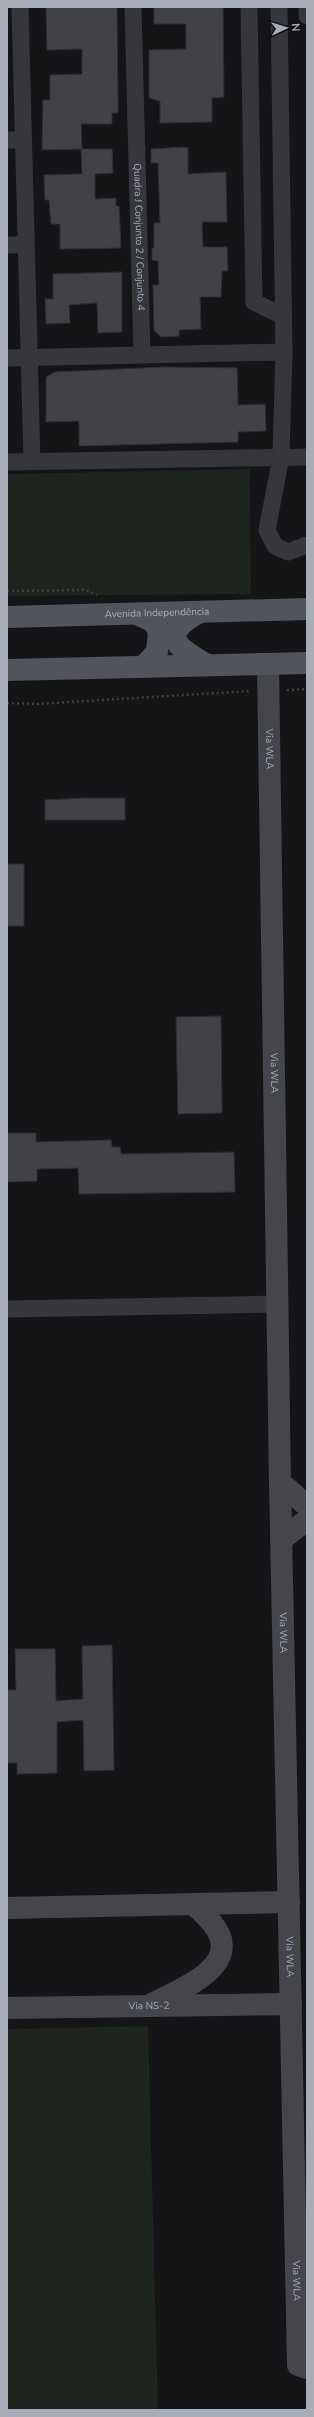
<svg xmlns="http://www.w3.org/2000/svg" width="314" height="2417" font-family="'Nunito Sans',sans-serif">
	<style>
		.green { fill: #1d251e }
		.building { fill: #414247; stroke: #2f2f33 }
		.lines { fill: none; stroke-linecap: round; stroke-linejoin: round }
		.path { stroke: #3c3e43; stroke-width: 2.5; stroke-dasharray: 2 3; stroke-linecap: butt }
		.street { stroke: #36373c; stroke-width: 17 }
		.secondary { stroke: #44464c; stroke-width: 22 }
		.primary { stroke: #52545b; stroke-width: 22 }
		.labels { text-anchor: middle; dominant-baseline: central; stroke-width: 3; stroke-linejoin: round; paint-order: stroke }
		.street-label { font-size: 10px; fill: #a7acb7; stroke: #101012 }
	</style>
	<rect width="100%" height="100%" fill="#151517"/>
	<!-- green -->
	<path class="green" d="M250,469L251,594L7,596V474Z
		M148,2026L158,2410H7V2029Z"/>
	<!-- building -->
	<path class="building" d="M46,7H117L118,113H112V124H81L82,149L42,150L43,100H50V75L82,74V49L47,50Z
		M154,7H223L224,97L212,98V122L160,123V101L149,98V50L186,49V24H154Z
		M184,147L188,148V174L226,172L227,222H202L203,247H227L228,271H222L221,297H200L201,329L179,330V336L161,337L154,330L153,285H159L158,261L152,260V248H154V223H160L158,163H151V149Z
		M81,149H112L113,173L95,174V199L116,198V206H119L121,248L60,249V224H51L49,200H45L44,175L82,174Z
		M122,272V332L98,333L97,303L69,305L70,323L46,324L45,299H53V274Z
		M164,367L237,368L238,405L265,404L266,431L238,432V442L79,446V421L46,422V377L55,372Z
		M85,798H125V820H45V800Z
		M7,864H24V926H7Z
		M221,1016L222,1113L178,1114L176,1017Z
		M7,1133H36V1142L111,1140L112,1147H120L121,1154L234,1152L235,1192L79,1194L78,1168L37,1169V1181L7,1182Z
		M112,1645L114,1770L84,1771L83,1720L57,1722V1773L17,1774V1763H7V1690H16L15,1649H55L56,1701L83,1699L82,1646Z"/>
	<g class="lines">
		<!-- path -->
		<path class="path" d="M7,591L86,590L97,595
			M287,690L307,689
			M7,703L37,704L250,691"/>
		<!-- street -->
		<g class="street">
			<path d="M20,7L32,462"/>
			<path id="s1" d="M133,7L142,355"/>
			<path d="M249,7L254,302L283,316"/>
			<path d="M279,7L284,352L281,457L267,530L275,546L288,552L307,545"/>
			<path d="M307,7V16"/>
			<path d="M7,140H23"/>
			<path d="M7,245H26"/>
			<path d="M7,358L284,352"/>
			<path d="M7,462L307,457"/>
			<path d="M7,1309L277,1304"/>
		</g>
		<!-- secondary -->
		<g class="secondary">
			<path id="s2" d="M268,664L280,1482L298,2365L307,2368"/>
			<path d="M280,1482L307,1506"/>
			<path d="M281,1540L307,1520"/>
			<path d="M7,1908L289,1902"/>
			<path d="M152,2004C178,1990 243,1967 215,1927C209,1918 201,1911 193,1904"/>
			<path id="s3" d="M7,2008L291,2004"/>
		</g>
		<!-- primary -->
		<g class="primary">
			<path d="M198,613C156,636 180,649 207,665"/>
			<path d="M139,615L154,622L159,632L157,652L144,666"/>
			<path id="s4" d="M7,617L307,609"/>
			<path d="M7,670L307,663"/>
		</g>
	</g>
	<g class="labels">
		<!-- street labels -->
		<g class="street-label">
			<text stroke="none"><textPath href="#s1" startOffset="230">Quadra J Conjunto 2 / Conjunto 4</textPath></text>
			<text stroke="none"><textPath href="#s4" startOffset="150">Avenida Independência</textPath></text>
			<text stroke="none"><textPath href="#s2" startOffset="85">Via WLA</textPath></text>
			<text stroke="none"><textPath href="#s2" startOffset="409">Via WLA</textPath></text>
			<text stroke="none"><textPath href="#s2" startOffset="969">Via WLA</textPath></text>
			<text stroke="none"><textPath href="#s2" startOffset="1293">Via WLA</textPath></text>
			<text stroke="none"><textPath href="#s3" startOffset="142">Via NS-2</textPath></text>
			<text stroke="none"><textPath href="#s2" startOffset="1617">Via WLA</textPath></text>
		</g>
	</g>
	<!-- border -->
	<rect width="314" height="2417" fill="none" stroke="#a7acb7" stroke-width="16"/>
	<!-- north arrow -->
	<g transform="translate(286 28) rotate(86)" stroke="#101012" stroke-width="3" paint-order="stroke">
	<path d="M0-3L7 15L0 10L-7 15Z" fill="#a7acb7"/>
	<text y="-6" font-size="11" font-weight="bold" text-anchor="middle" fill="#a7acb7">N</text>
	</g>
</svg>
